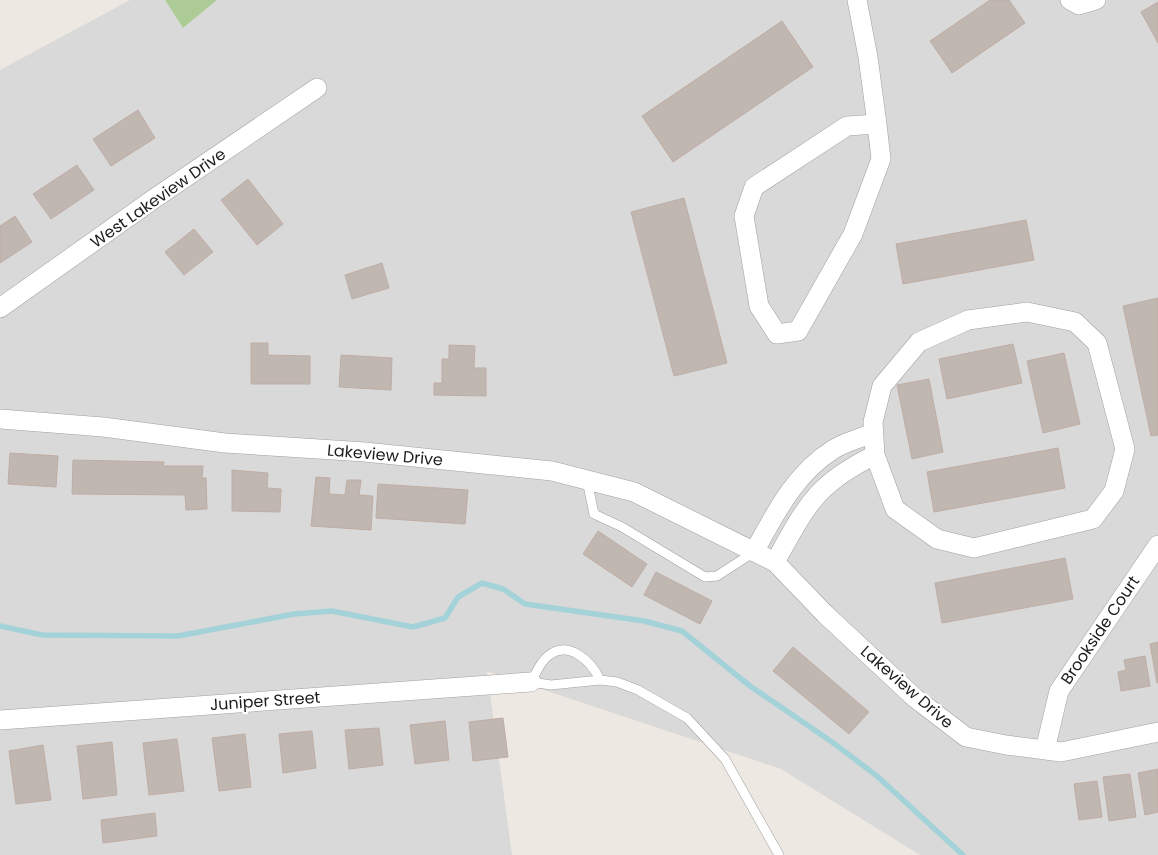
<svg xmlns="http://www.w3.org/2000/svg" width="1158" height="855" font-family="Poppins,sans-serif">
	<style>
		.residential { fill: #dad9d9 }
		.forest { fill: #accb97 }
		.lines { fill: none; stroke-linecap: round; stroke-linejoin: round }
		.stream { stroke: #a3d2d9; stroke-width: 5.5 }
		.building { fill: #c1b7b1; stroke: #beada5 }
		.lane-casing { stroke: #a0a0a0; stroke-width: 10 }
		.street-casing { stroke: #a0a0a0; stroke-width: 20 }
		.lane { stroke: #fff; stroke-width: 9 }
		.street { stroke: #fff; stroke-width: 19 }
		.labels { text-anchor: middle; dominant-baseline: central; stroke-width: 4.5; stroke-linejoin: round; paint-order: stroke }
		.street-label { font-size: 16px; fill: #1c1c1c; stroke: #fff }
	</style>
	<rect width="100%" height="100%" fill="#ede8e1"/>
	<!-- residential -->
	<path class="residential" d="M130,0H165L183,28L217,0H1158V855H920L781,769L487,671L512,855H0V70Z"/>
	<!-- forest -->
	<path class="forest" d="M165,0H217L183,28Z"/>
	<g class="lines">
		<!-- stream -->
		<path class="stream" d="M0,626L42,635L178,636L294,614L332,611L413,627L445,618L458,597L482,583L503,589L525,604L644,621L682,631L750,686L832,742L877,776L963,855"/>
	</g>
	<!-- building -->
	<path class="building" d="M990,0H1009L1025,23L952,73L930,41Z
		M1158,2V43L1141,12Z
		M782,21L813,67L673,162L642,116Z
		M138,110L155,138L111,166L93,139Z
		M77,165L94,190L51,219L33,194Z
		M248,179L283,224L257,245L221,200Z
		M684,198L727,363L674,376L631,212Z
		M15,216L32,242L0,263V226Z
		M1026,220L1034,260L903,284L896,244Z
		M194,229L213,252L184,275L165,252Z
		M382,263L389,288L352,299L345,275Z
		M1158,298V435L1151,436L1123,306Z
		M251,343H268V355L310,356V384H251Z
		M1013,344L1022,383L947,399L939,359Z
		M449,345L475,346L474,368H486V396L434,395V383H442V359H449Z
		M1064,353L1080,424L1043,433L1027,361Z
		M341,355L392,358L391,390L339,387Z
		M929,379L943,452L912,459L897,385Z
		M1058,448L1065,488L934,512L927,472Z
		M10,453L58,456L56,487L8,484Z
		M73,460L164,462L163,466H203L202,478H206L207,509L186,510L185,495L72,494Z
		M232,470L268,473L267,488L281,489L280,512L232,511Z
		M316,477L330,478L329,494L345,495L347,480H361L359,495L373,496L371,530L311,526Z
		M378,484L468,490L465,524L376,518Z
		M598,531L647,564L632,587L583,554Z
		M1065,558L1073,599L942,623L935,583Z
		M656,572L712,601L700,624L644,595Z
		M1158,642V682L1157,683L1150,644Z
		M793,647L869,712L849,734L773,671Z
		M1145,656L1150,686L1121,691L1118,672L1126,670L1124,660Z
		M503,718L508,757L473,761L469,722Z
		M445,721L449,760L415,764L410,725Z
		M379,728L383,765L349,769L345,730Z
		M312,731L316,768L283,773L279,734Z
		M245,734L251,787L219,791L212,738Z
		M177,739L184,791L149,795L143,743Z
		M112,742L117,795L83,799L77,746Z
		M43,745L51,800L16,804L9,751Z
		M1158,769V812L1145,815L1138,773Z
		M1130,774L1136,817L1109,821L1103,777Z
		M1097,781L1102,817L1079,820L1074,784Z
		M155,813L157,836L103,843L101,820Z"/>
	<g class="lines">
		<defs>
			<path id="lane" d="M587,480L594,514L622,527L705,577L717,576L754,552
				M600,680C592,662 569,639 548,656C540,662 536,673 531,682L551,685L600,680L617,682L638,690L687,718L725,759L779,855"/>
			<path id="street" d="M857,0L868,57L877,124
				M1070,0L1079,5L1096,0
				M877,124L881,159L853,234L798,331L777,334L759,306L744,216L754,187L847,126Z
				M0,308L155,198L317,88
				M1027,312L1075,322L1097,343L1125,449L1114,491L1093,519L974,548L937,539L895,509L875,455L873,422L882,386L919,342L968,320Z
				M0,419L103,427L225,443L365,452L552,471L634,492L775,562L825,614L915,698L966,737L1006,745L1061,752L1158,732
				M754,552C775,514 795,473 834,449C845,442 861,438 873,433
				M775,562C806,507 815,484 875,455
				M0,720L531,682
				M1045,750L1059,691L1158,545"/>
		</defs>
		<!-- lane casing -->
		<use href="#lane" class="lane-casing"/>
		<!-- street casing -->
		<use href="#street" class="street-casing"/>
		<!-- lane -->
		<use href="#lane" class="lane"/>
		<!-- street -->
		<use href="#street" class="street"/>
	</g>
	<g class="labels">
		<!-- street labels -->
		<g class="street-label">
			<text transform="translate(158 198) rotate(-35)">West Lakeview Drive</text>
			<text transform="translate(385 455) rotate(5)">Lakeview Drive</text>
			<text transform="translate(1100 630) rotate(-56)">Brookside Court</text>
			<text transform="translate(907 687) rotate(41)">Lakeview Drive</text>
			<text transform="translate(265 701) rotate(-4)">Juniper Street</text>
		</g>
	</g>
</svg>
